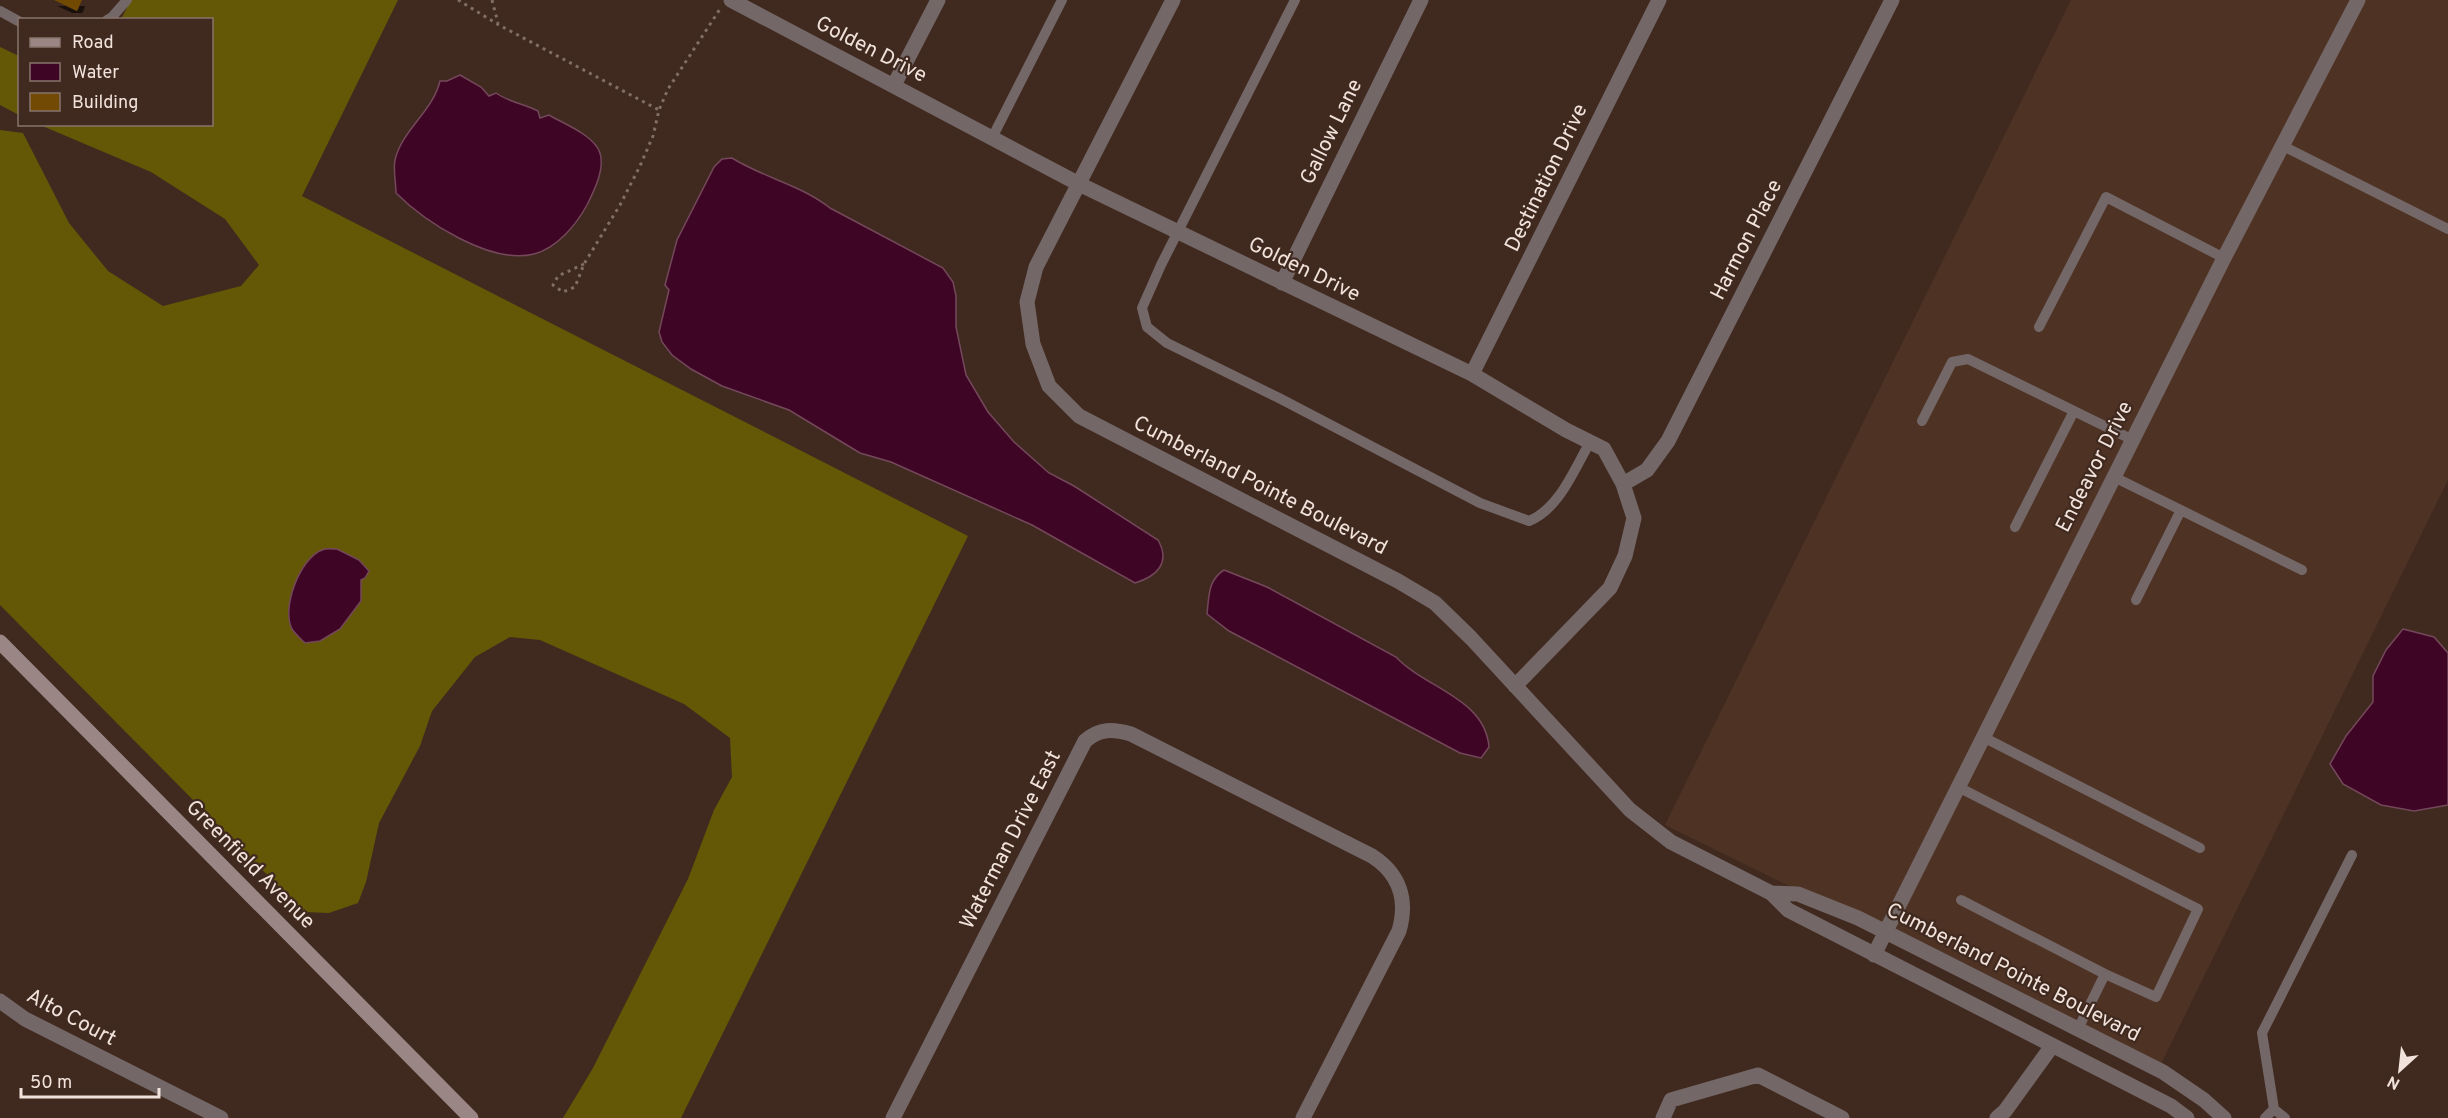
<svg xmlns="http://www.w3.org/2000/svg" width="2448" height="1118" font-family="Overpass,sans-serif">
	<style>
		.built { fill: #4e3224 }
		.forest { fill: #645806 }
		.water { fill: #3f0524; stroke: #74485b; stroke-width: 1.5 }
		.building { fill: #724a04; filter: url(#shadow) }
		.lines { fill: none; stroke-linecap: round; stroke-linejoin: round }
		.path { stroke: #816e65; stroke-width: 3; stroke-dasharray: 3 4.5; stroke-linecap: butt }
		.lane { stroke: #746767; stroke-width: 10 }
		.street { stroke: #746767; stroke-width: 15 }
		.secondary { stroke: #9a8685; stroke-width: 15 }
		.labels { text-anchor: middle; dominant-baseline: central; stroke-width: 4.5; stroke-linejoin: round; paint-order: stroke }
		.street-label { font-size: 21px; fill: #f1e3dc; stroke: #402a20 }
	</style>
	<defs>
		<filter id="shadow"><feDropShadow dx="3.5" dy="6" stdDeviation="0" flood-color="#0009"/></filter>
	</defs>
	<rect width="100%" height="100%" fill="#402a20"/>
	<!-- built -->
	<path class="built" d="M2071,0H2448V480L2159,1068L1665,825Z"/>
	<!-- forest -->
	<path class="forest" d="M131,0H398L302,196L968,536L681,1118H563L593,1068L688,879L714,810L732,777L730,738L684,704L540,640L510,637L475,657L432,711L420,746L379,823L366,882L358,903L329,913L304,912L0,605V130L23,133L69,223L108,271L163,306L241,286L259,265L225,219L151,172L40,125L212,124V20L121,19Z
		M0,47L19,56V115L0,105Z"/>
	<!-- water -->
	<path class="water" d="M460,75L481,87L489,96L496,93C509,102 524,104 538,111L540,118L549,115C564,124 594,135 600,153C605,169 594,191 587,205C576,225 557,248 534,254C491,265 425,222 396,193C396,183 393,170 395,160C402,130 433,111 440,81H447Z
		M732,158C764,178 801,185 830,208L943,268L953,282L956,296V327L966,375L988,412L1014,442L1049,473L1074,486L1158,540C1171,563 1157,576 1135,583L1032,525L891,462L860,453L789,410L722,386L691,369L672,355L662,342L659,332L669,290L665,285L677,240L714,167L722,159Z
		M337,549L359,560L369,571L365,578L361,580V601L340,629L320,641L305,643C301,639 295,634 292,629C281,608 300,558 322,550C326,548 332,549 337,549Z
		M1224,570L1267,587L1396,657C1425,688 1485,698 1489,747L1481,758L1460,753L1229,631L1207,614C1209,596 1208,580 1224,570Z
		M2403,629L2434,637L2448,653V805L2414,811L2381,805L2343,784L2330,764L2346,736L2373,702V676L2386,650Z"/>
	<!-- building -->
	<path class="building" d="M54,0H82L77,11Z"/>
	<g class="lines">
		<!-- path -->
		<path class="path" d="M458,0L499,25L659,110
			M492,0L498,23
			M584,264L558,276L553,285L563,292L575,287L584,264L620,205L640,166L653,136L659,110L668,89L720,9"/>
		<!-- lane -->
		<path class="lane" d="M1295,0L1161,265L1142,308L1147,327L1167,343L1279,398L1480,503L1529,521C1559,509 1574,470 1590,442
			M0,11L20,22
			M107,20L112,17L127,0
			M992,138L1062,0
			M2283,146L2448,229
			M2039,327L2106,197L2224,258
			M1922,421L1952,362L1968,359L2133,440
			M2114,477L2302,570
			M2015,527L2074,411
			M2136,600L2181,510
			M1983,737L2200,848
			M1958,787L2198,909L2156,997L2105,974L2078,1029
			M1961,900L2105,974
			M2274,1109L2285,1118
			M2265,1118L2274,1109L2262,1033L2352,855"/>
		<!-- street -->
		<path class="street" d="M731,0L1079,184L1472,374L1566,430L1604,449L1623,484L1634,518L1625,556L1610,588L1515,686
			M1173,0L1036,267L1027,302L1033,344L1049,386L1079,416L1398,581L1435,603L1471,638L1630,810L1671,842L1771,893L1788,910L2171,1106L2187,1118
			M894,85L938,0
			M1282,283L1421,0
			M1472,374L1659,0
			M1623,484L1647,470L1668,441L1892,0
			M1771,893L1798,894L1858,918L2163,1072L2204,1100L2224,1118
			M1874,955L2224,258L2358,0
			M0,1001L25,1019L221,1118
			M893,1118L1085,741C1100,728 1113,729 1131,734L1372,856C1400,874 1408,900 1399,931L1303,1118
			M1663,1118L1671,1100L1758,1075L1842,1118
			M1997,1118L2005,1111L2052,1046"/>
		<!-- secondary -->
		<path class="secondary" d="M0,642L471,1118"/>
	</g>
	<g class="labels">
		<!-- street labels -->
		<g class="street-label">
			<text transform="translate(871 50) rotate(27)">Golden Drive</text>
			<text transform="translate(1332 132) rotate(-64)">Gallow Lane</text>
			<text transform="translate(1547 178) rotate(-64)">Destination Drive</text>
			<text transform="translate(1747 240) rotate(-63)">Harmon Place</text>
			<text transform="translate(1304 270) rotate(26)">Golden Drive</text>
			<text transform="translate(2095 467) rotate(-63)">Endeavor Drive</text>
			<text transform="translate(1260 486) rotate(27)">Cumberland Pointe Boulevard</text>
			<text transform="translate(1011 840) rotate(-63)">Waterman Drive East</text>
			<text transform="translate(250 865) rotate(45)">Greenfield Avenue</text>
			<text transform="translate(2013 973) rotate(27)">Cumberland Pointe Boulevard</text>
			<text transform="translate(71 1018) rotate(28)">Alto Court</text>
		</g>
	</g>
	<!-- legend -->
	<rect x="18" y="18" width="195" height="108" fill="#402a20" stroke="#87746b" stroke-width="1.5"/>
	<rect x="30" y="38" width="30" height="9" fill="#9a8685" stroke="#87746b" stroke-width="1.5"/>
	<text x="72" y="48" font-size="18" fill="#f1e3dc">Road</text>
	<rect x="30" y="63" width="30" height="18" fill="#3f0524" stroke="#87746b" stroke-width="1.5"/>
	<text x="72" y="78" font-size="18" fill="#f1e3dc">Water</text>
	<rect x="30" y="93" width="30" height="18" fill="#724a04" stroke="#87746b" stroke-width="1.5"/>
	<text x="72" y="108" font-size="18" fill="#f1e3dc">Building</text>
	<!-- north arrow -->
	<g transform="translate(2400 1070) rotate(207)" stroke="#402a20" stroke-width="4.5" paint-order="stroke">
	<path d="M0-4.5L10 22L0 15L-10 22Z" fill="#f1e3dc"/>
	<text y="-9" font-size="16" font-weight="bold" text-anchor="middle" fill="#f1e3dc">N</text>
	</g>
	<!-- scale -->
	<path d="M21 1088v9h138v-9" fill="none" stroke="#f1e3dc" stroke-width="3"/>
	<text x="30" y="1088" font-size="18" fill="#f1e3dc" stroke="#402a20" stroke-width="4.5" paint-order="stroke">50 m</text>
</svg>
